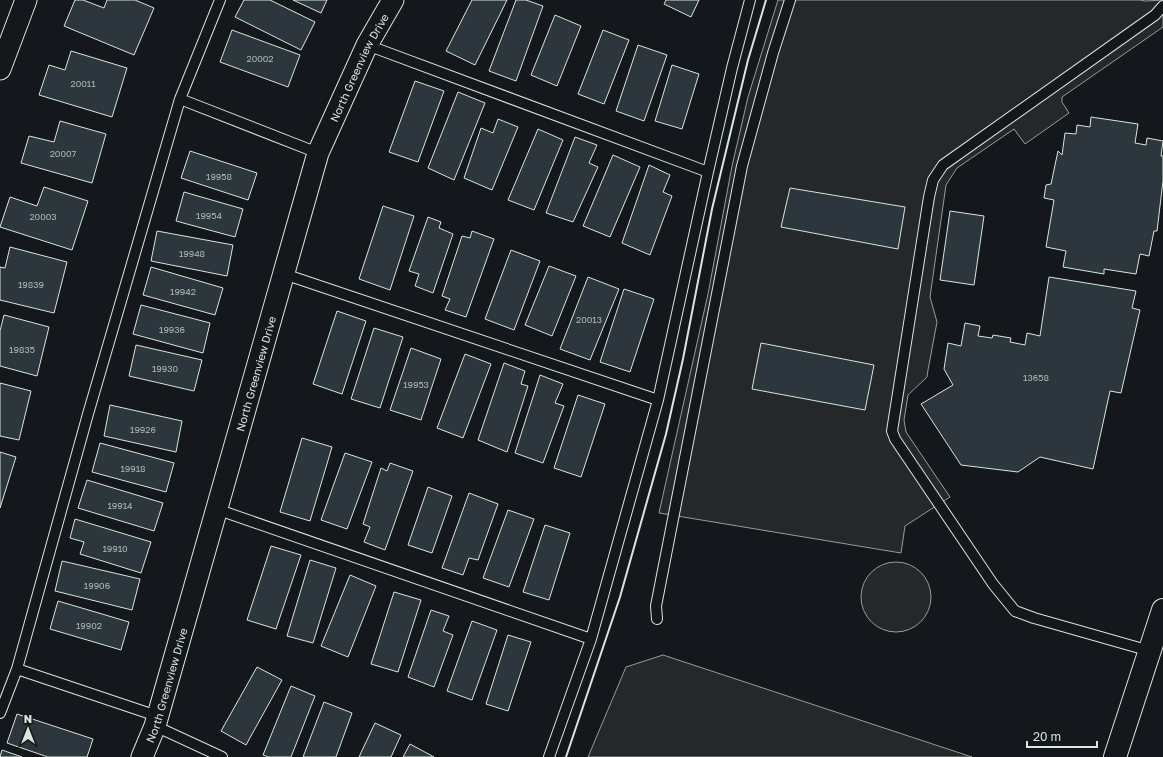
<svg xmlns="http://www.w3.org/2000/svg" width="1163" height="757" font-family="'Golos Text',sans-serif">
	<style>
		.parking { fill: #24282b; stroke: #939e99 }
		.building { fill: #2c363c; stroke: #d8e6dc }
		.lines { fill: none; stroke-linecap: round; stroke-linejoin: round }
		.service-casing { stroke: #d8e6dc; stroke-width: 12 }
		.minor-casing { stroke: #d8e6dc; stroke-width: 23 }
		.tertiary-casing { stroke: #d8e6dc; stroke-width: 24 }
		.service { stroke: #14181c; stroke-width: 10 }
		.minor { stroke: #14181c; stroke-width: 21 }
		.tertiary { stroke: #14181c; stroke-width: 22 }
		.wall { stroke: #d8e6dc; stroke-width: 2 }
		.labels { text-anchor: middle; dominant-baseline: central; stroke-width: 3; stroke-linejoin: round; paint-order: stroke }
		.number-label { font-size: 9px; fill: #adbab4 }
		.street-label { font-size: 11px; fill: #d8e6dc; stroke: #14181c }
	</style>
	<rect width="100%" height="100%" fill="#14181c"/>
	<!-- parking -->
	<path class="parking" d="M778,0H1140L1145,1L1163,0V27L1062,97V102L1069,113L1025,144L1014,129L957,168L946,185L930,297L937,322L928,370L927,377L908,395L904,420L906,432L950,497L905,526L901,553L659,513L708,294L732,166L748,97Z
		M861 597a35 35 0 1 1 70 0a35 35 0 1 1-70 0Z
		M663,655L972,757H588L626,667Z"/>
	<!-- building -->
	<path class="building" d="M75,0H83L104,8L107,0H135L154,8L134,55L64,26Z
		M244,0H270L315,22L301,50L235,17Z
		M293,0H327L321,13Z
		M472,0H507L475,65L446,51Z
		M516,0H526L543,6L516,81L489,71Z
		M666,0H699L691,17L664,4Z
		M555,15L581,26L557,86L531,75Z
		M232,30L300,55L288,87L220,62Z
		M603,30L629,40L604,104L578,94Z
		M638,45L667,55L644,121L616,111Z
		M71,51L127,68L112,117L39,95L49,65L65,70Z
		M672,65L699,74L682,129L655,121Z
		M415,81L444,91L418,162L389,152Z
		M458,92L485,103L454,180L428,168Z
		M1091,117L1138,124L1135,143L1146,145L1147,138L1163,141L1161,156H1163V181L1157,231H1154L1149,256L1140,254L1136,274L1104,269V274L1063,267L1066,251L1046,247L1054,200L1044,198L1046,185L1051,184L1058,151L1062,155L1065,133L1076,134L1077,125L1090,127Z
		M498,119L518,127L492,190L464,178L481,128L493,133Z
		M60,121L106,134L92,183L21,163L29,136L54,142Z
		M538,129L563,140L534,210L508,200Z
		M575,137L597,145L589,163L598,167L573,222L546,213Z
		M190,151L257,173L248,200L181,178Z
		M613,155L640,167L610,237L583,226Z
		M649,165L670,175L663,192L672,196L650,255L622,243Z
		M44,187L88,201L72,250L0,227L10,197L37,206Z
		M790,188L905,207L898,249L781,227Z
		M184,192L243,209L235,237L176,221Z
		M383,206L414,216L390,290L359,279Z
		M950,211L984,216L974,285L940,280Z
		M428,217L441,222L439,228L453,234L433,293L415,286L419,274L409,271Z
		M157,231L233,245L227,276L151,261Z
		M472,231L494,239L466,317L445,310L450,299L442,296L462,236L470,238Z
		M10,247L67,262L54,313L0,300V267L5,268Z
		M511,250L540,261L514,330L485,319Z
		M549,266L576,276L552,336L525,325Z
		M151,267L223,288L215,315L143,295Z
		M588,277L619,289L590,360L560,349Z
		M1049,277L1136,291L1132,308L1140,310L1121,393L1110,391L1093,469L1040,457L1018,472L961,465L921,404L953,385L944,369L948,343L961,346L965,323L980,326L978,336L992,338L993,335L1011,338L1010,342L1025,345L1027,333L1040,336Z
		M624,289L654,299L630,372L600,362Z
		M141,305L210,323L203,353L133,334Z
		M337,311L366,321L342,394L313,384Z
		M4,315L49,327L37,376L0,366V331Z
		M374,328L403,337L380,408L351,399Z
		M761,343L874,365L865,410L752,389Z
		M136,345L202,360L194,391L129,376Z
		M411,348L441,359L421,420L390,410Z
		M465,354L491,364L463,438L437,428Z
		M504,363L525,371L521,384L528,386L507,452L478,440Z
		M540,375L563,384L555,403L564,406L543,463L515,453Z
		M0,383L31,391L19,440L0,436Z
		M578,395L605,404L581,477L554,468Z
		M110,405L182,421L176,452L104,436Z
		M302,438L332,447L310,521L280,512Z
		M100,443L174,463L166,492L92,472Z
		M0,452L16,457L0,508Z
		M345,453L372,462L347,529L321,520Z
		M390,463L413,471L385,550L364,542L370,527L363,524L381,468L387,471Z
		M87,480L163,503L154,531L78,508Z
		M428,487L452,496L432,553L408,545Z
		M469,493L498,504L478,560L469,558L463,575L442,568Z
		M508,510L534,519L509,587L483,578Z
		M75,519L151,542L141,573L80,554L84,542L70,538Z
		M545,525L570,533L549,600L523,592Z
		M271,546L301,555L276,629L247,620Z
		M310,560L336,568L313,643L287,636Z
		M62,561L140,579L132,610L55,591Z
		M350,575L376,586L348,657L321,646Z
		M394,592L421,600L398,672L371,664Z
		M58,601L129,622L121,650L50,629Z
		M431,610L449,616L443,631L453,635L434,687L408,677Z
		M472,621L497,630L472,700L447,691Z
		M508,635L531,642L508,711L486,704Z
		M257,667L282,680L246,745L221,731Z
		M291,686L315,696L291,757H268L263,755Z
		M324,702L352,713L336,757H303Z
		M17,714L93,739L87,757H48L7,743Z
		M375,723L401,735L391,757H359Z
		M410,744L434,757H403Z
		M2,750L22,757H0Z"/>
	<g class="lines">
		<defs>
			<path id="service" d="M367,45L708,172
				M180,99L318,153
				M284,274L658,400
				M216,509L591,639
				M657,619L656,606L742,166L773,53L790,0
				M1150,651L1034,618L1015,611L993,584L895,439L892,431L929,197L933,180L943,165L1155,15L1163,6
				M17,669L157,716
				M0,713L17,669L88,414L180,99L220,0
				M155,726L222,757
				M549,757L591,639L658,400L708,172L732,68L750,0"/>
			<g id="minor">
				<path d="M0,69L26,0"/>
				<path id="s1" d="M142,757L155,726L318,153L367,45L393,0"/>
			</g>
			<path id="tertiary" d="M1115,757L1163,610"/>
		</defs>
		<!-- service casing -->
		<use href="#service" class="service-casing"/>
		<!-- minor casing -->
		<use href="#minor" class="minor-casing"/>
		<!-- tertiary casing -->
		<use href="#tertiary" class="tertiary-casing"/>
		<!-- service -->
		<use href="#service" class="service"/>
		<!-- minor -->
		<use href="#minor" class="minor"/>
		<!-- tertiary -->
		<use href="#tertiary" class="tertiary"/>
		<!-- wall -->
		<path class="wall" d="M566,757L620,597L666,434L683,359L712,209L748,60L766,0"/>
	</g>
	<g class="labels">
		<!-- number labels -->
		<g class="number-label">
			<text x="260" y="58">20002</text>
			<text x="83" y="83">20011</text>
			<text x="63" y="153">20007</text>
			<text x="219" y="176">19958</text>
			<text x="209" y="215">19954</text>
			<text x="43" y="216">20003</text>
			<text x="192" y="253">19948</text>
			<text x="31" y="284">19839</text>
			<text x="183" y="291">19942</text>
			<text x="589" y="319">20013</text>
			<text x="172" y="329">19936</text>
			<text x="22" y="349">19835</text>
			<text x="165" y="368">19930</text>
			<text x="1036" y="377">13658</text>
			<text x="416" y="384">19953</text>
			<text x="143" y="429">19926</text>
			<text x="133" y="468">19918</text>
			<text x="120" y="505">19914</text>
			<text x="115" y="548">19910</text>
			<text x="97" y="585">19906</text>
			<text x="89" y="625">19902</text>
		</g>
		<!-- street labels -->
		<g class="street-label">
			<text stroke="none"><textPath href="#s1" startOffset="724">North Greenview Drive</textPath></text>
			<text stroke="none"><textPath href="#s1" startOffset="400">North Greenview Drive</textPath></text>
			<text stroke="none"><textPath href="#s1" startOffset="76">North Greenview Drive</textPath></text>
		</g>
	</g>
	<!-- north arrow -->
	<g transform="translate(28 729)" stroke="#14181c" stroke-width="3" paint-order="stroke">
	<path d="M0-3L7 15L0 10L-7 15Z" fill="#d8e6dc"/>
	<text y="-6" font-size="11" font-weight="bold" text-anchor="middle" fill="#d8e6dc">N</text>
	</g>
	<!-- scale -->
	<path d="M1027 741v6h70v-6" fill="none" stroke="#d8e6dc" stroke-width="2"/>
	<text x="1033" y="741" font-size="12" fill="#d8e6dc" stroke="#14181c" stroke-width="3" paint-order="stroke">20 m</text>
</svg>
